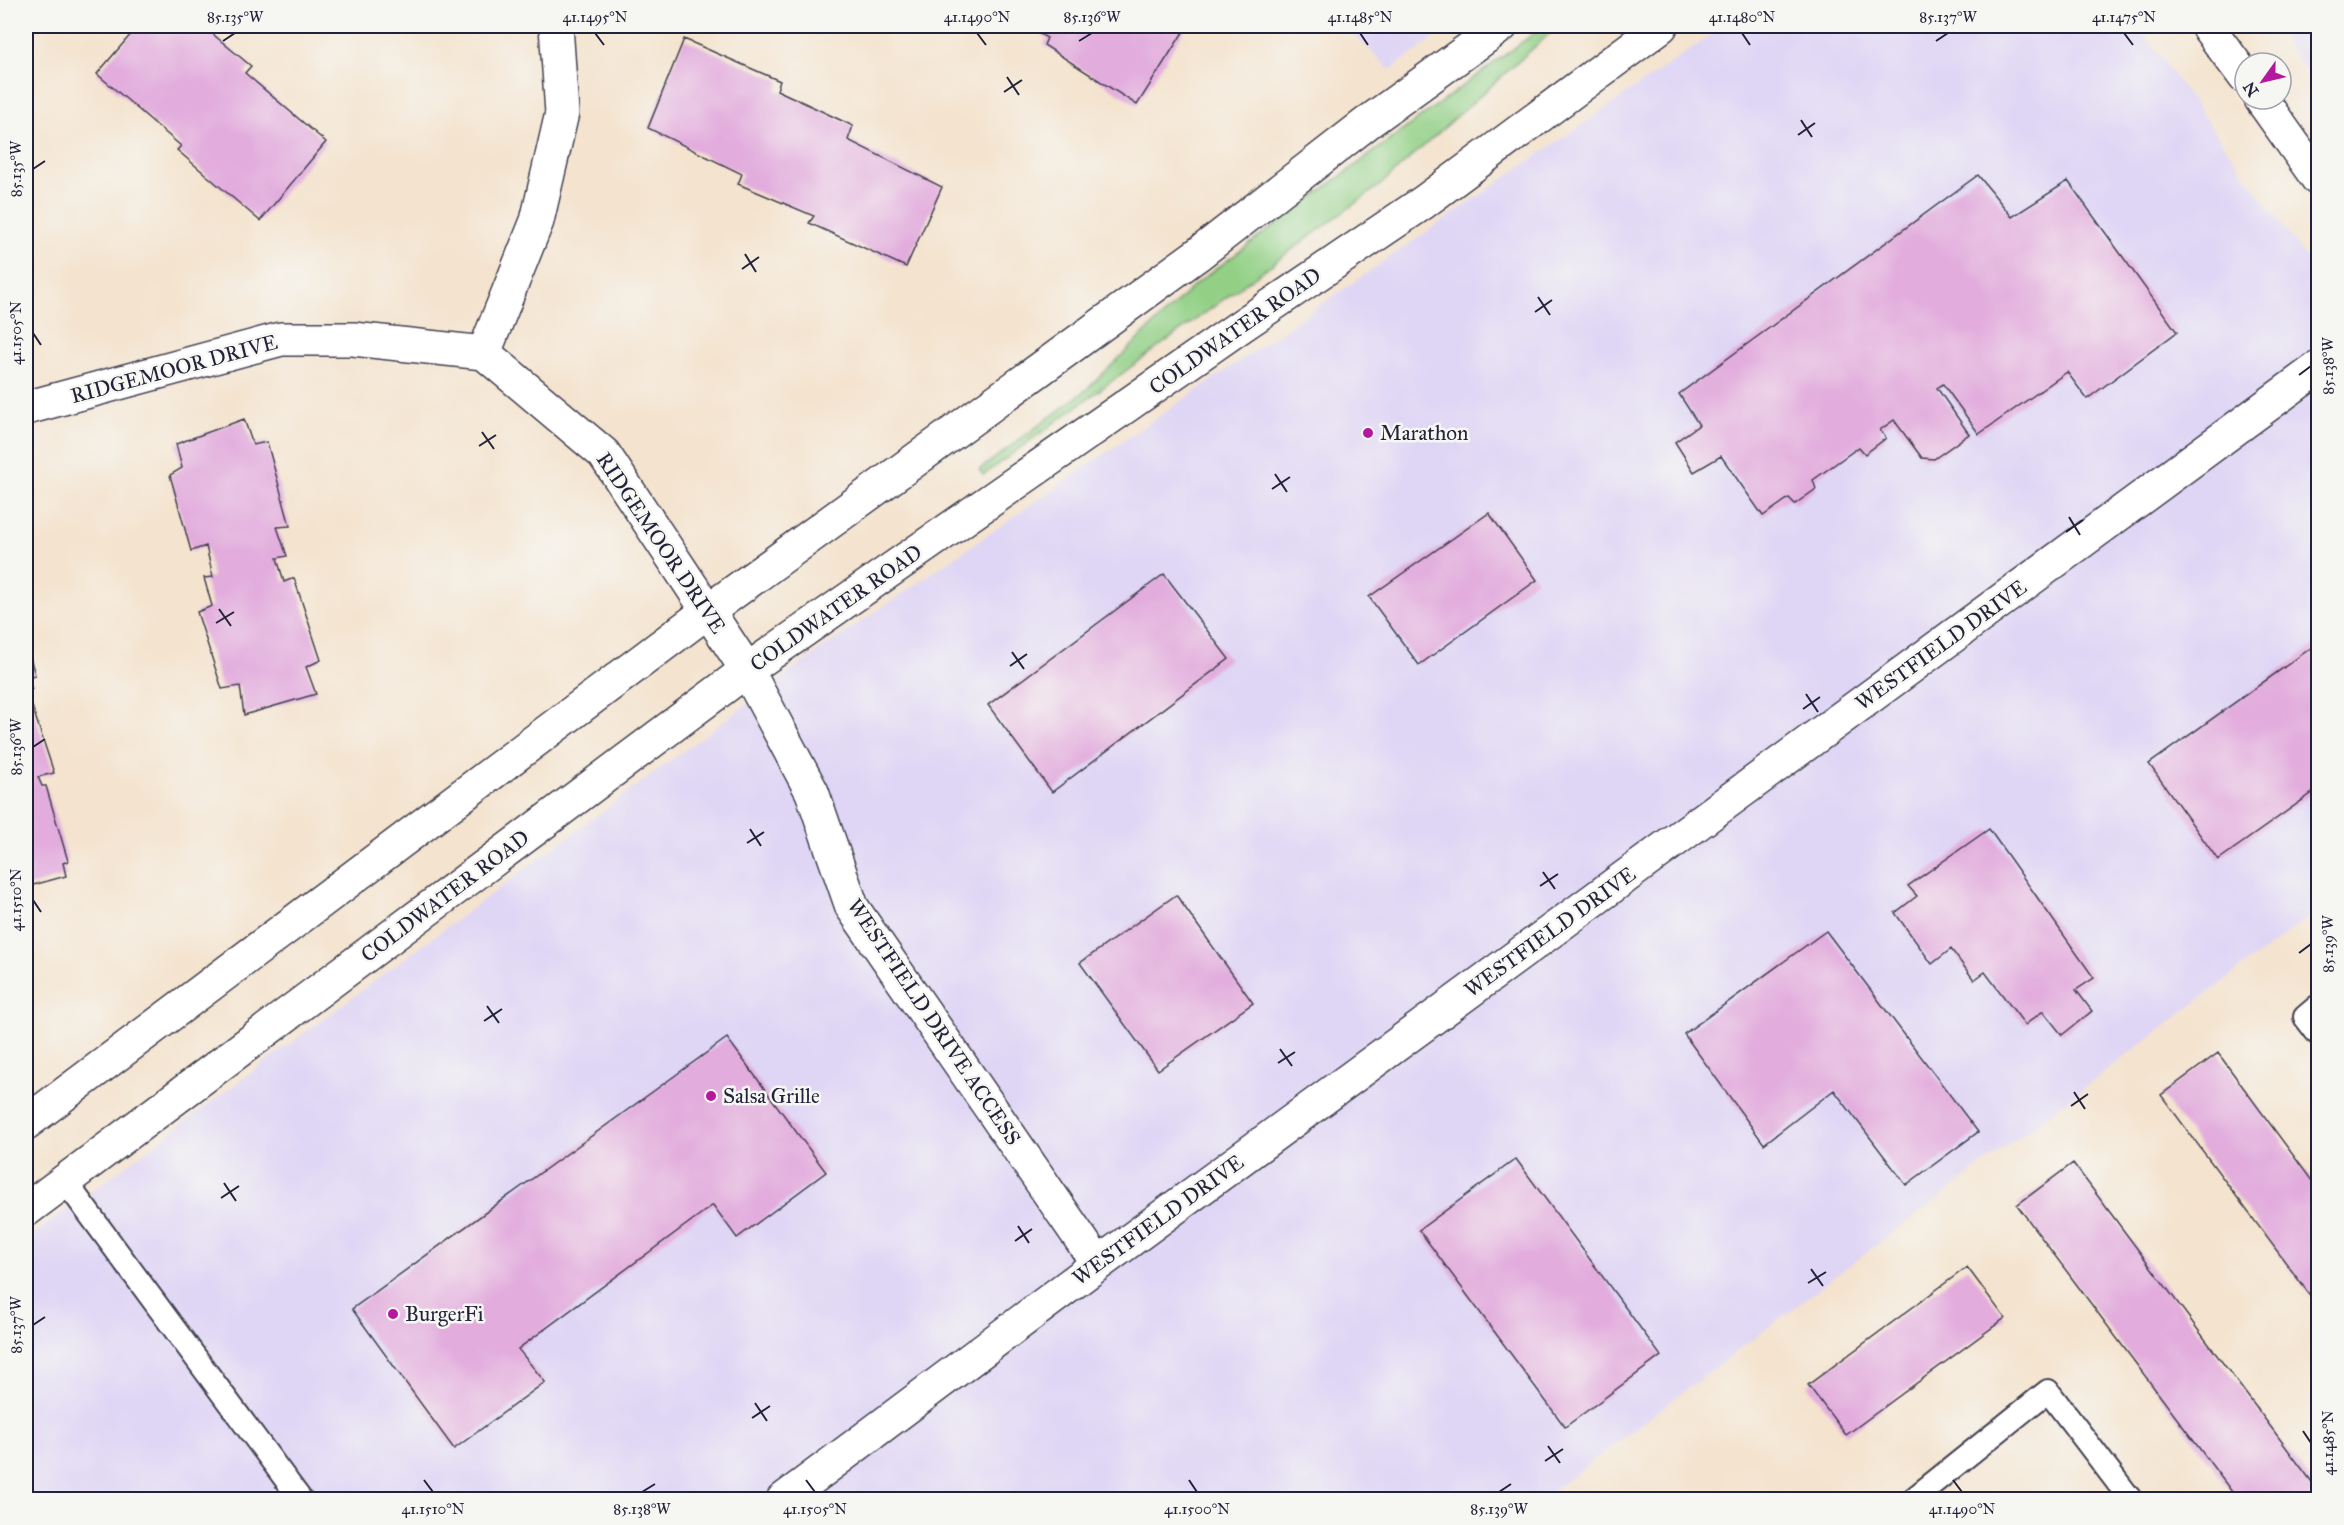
<svg xmlns="http://www.w3.org/2000/svg" width="2344" height="1525" font-family="'IM FELL Great Primer',serif">
	<style>
		.built { fill: #dfd5f5 }
		.green { fill: #93d086; stroke: #5a7960; stroke-width: 1.5 }
		.building { fill: #e2acdd }
		.lines { fill: none; stroke-linecap: round; stroke-linejoin: round }
		.lane-casing { stroke: #423f51; stroke-width: 26 }
		.street-casing { stroke: #423f51; stroke-width: 36 }
		.secondary-casing { stroke: #423f51; stroke-width: 36 }
		.primary-casing { stroke: #423f51; stroke-width: 36 }
		.lane { stroke: #fff; stroke-width: 22 }
		.street { stroke: #fff; stroke-width: 33 }
		.secondary { stroke: #fff; stroke-width: 33 }
		.primary { stroke: #fff; stroke-width: 33 }
		.ticks { fill: none; stroke: #22223b; stroke-width: 2 }
		.poi-dot { fill: #b5179e; stroke: #f6f6f2; stroke-width: 2 }
		.labels { text-anchor: middle; dominant-baseline: central; stroke-width: 5; stroke-linejoin: round; paint-order: stroke }
		.street-label { font-size: 21px; fill: #22223b; stroke: #f6f6f2 }
		.poi-label { font-size: 21px; fill: #22223b; stroke: #f6f6f2; text-anchor: start }
		.neatline { fill: none; stroke: #22223b; stroke-width: 2 }
		.ticks-label { font-size: 15px; text-anchor: middle; fill: #22223b }
	</style>
	<rect width="100%" height="100%" fill="#f6f6f2"/>
	<filter id="ink" filterUnits="userSpaceOnUse"><feTurbulence type="fractalNoise" baseFrequency=".0167" numOctaves="2"/><feDisplacementMap in="SourceGraphic" scale="12" xChannelSelector="R" yChannelSelector="G"/><feConvolveMatrix kernelMatrix="1 2 1 2 8 2 1 2 1" color-interpolation-filters="sRGB"/></filter>
	<filter id="wash" filterUnits="userSpaceOnUse"><feTurbulence type="fractalNoise" baseFrequency=".008" numOctaves="4" result="noise"/><feDisplacementMap in="SourceGraphic" scale="24" xChannelSelector="R" yChannelSelector="G"/><feGaussianBlur stdDeviation="1.35" result="paint"/><feColorMatrix in="noise" values="0 0 0 0 0 0 0 0 0 0 0 0 0 0 0 0 0 1.4 0 .05"/><feComposite in="paint" operator="in"/></filter>
	<g filter="url(#wash)">
		<rect width="100%" height="100%" fill="#f4e3ce"/>
		<!-- built -->
		<path class="built" d="M1346,26H1451L1390,70Z
			M1725,26H2138L2318,275V910L1542,1499L26,1500V1240L806,660Z
			M2274,26H2318V87Z"/>
		<!-- green -->
		<path class="green" d="M1544,26H1558L1379,186L983,475L979,470L1086,390L1198,282Z"/>
		<g id="blocks">
			<!-- building -->
			<path class="building" d="M138,26H203L251,66L245,73L326,142L260,221L177,150L181,146L97,74Z
				M1026,26H1187L1137,105L1044,45L1047,38Z
				M684,39L780,81L777,90L853,126L848,140L942,187L906,267L809,223L814,216L738,184L742,174L648,128Z
				M1978,175L2012,217L2068,181L2177,332L2087,399L2067,372L1979,434L1943,384L1937,388L1969,434L1934,459L1922,458L1894,420L1880,430L1886,438L1865,454L1859,447L1813,480L1816,489L1795,504L1789,498L1763,516L1721,456L1694,472L1675,442L1699,425L1679,394Z
				M244,419L253,445L267,442L290,526L277,527L287,556L277,558L284,582L294,578L321,660L306,667L316,694L244,715L240,686L222,689L197,612L212,606L204,578L213,577L206,546L191,551L170,475L182,468L176,444Z
				M1489,513L1537,580L1419,665L1369,597Z
				M1164,574L1229,659L1052,792L988,705Z
				M26,643L35,675L27,677L32,689L27,691L54,773L38,777L42,786H46L68,861L63,863L66,876L26,887Z
				M2318,643V789L2218,860L2149,764Z
				M1989,829L2094,978L2076,990L2092,1011L2062,1035L2043,1011L2025,1025L1985,972L1974,980L1951,949L1932,964L1895,913L1917,896L1908,886Z
				M1176,895L1253,1003L1158,1070L1080,963Z
				M1826,931L1978,1132L1906,1185L1834,1090L1764,1144L1684,1034Z
				M727,1038L826,1172L737,1238L713,1205L518,1349L545,1382L454,1449L352,1309Z
				M2218,1053L2318,1189V1306L2161,1095Z
				M1516,1159L1661,1356L1565,1427L1419,1230Z
				M2073,1163L2318,1490L2306,1500H2238L2017,1205Z
				M1967,1267L2005,1318L1846,1435L1808,1385Z"/>
		</g>
	</g>
	<g filter="url(#ink)">
		<use href="#blocks" fill-opacity="0" stroke="#423f51" stroke-width="1.5"/>
		<g class="lines">
			<defs>
				<path id="lane" d="M2318,1006L2305,1017L2318,1034
					M65,1181L301,1500
					M1912,1500L2048,1391L2131,1500"/>
				<path id="street" d="M484,353L537,221L562,113L556,26
					M26,408L281,339H353L484,353L604,454L747,670L812,792L852,907L1098,1264
					M783,1500L1098,1264L2318,368"/>
				<path id="secondary" d="M2207,26L2245,77
					M2261,99L2318,179"/>
				<path id="primary" d="M26,1123L708,611L1197,255L1367,123L1501,26
					M26,1210L747,670L1241,326L1424,202L1661,26"/>
			</defs>
			<!-- lane casing -->
			<use href="#lane" class="lane-casing"/>
			<!-- street casing -->
			<use href="#street" class="street-casing"/>
			<!-- secondary casing -->
			<use href="#secondary" class="secondary-casing"/>
			<!-- primary casing -->
			<use href="#primary" class="primary-casing"/>
			<!-- lane -->
			<use href="#lane" class="lane"/>
			<!-- street -->
			<use href="#street" class="street"/>
			<!-- secondary -->
			<use href="#secondary" class="secondary"/>
			<!-- primary -->
			<use href="#primary" class="primary"/>
		</g>
	</g>
	<!-- ticks -->
	<path class="ticks" d="M595,33L604,45M977,33L986,45M1360,33L1368,45M1742,33L1750,45M2124,33L2133,45M223,41L235,33M1079,41L1092,33M1936,41L1948,33M1007,77L1019,95M1004,92L1022,80M1801,120L1812,137M1798,135L1815,123M33,169L45,161M745,254L756,272M742,269L759,257M1538,297L1550,315M1535,312L1552,300M33,333L41,345M2299,375L2311,366M482,432L494,449M479,446L496,435M1275,474L1287,492M1272,489L1290,477M2069,517L2080,535M2066,532L2083,520M219,609L231,626M216,623L234,612M1012,652L1024,669M1010,666L1027,654M1806,694L1818,712M1803,709L1820,697M33,747L45,739M750,829L761,846M747,843L764,832M1543,872L1555,889M1540,886L1558,874M33,900L41,912M2299,953L2311,944M487,1006L499,1023M484,1021L502,1009M1280,1049L1292,1066M1278,1063L1295,1052M2074,1092L2085,1109M2071,1106L2088,1094M224,1183L236,1201M221,1198L239,1186M1018,1226L1029,1243M1015,1241L1032,1229M1811,1269L1823,1286M1808,1283L1826,1272M33,1325L45,1317M755,1403L767,1421M752,1418L770,1406M2303,1431L2311,1443M1548,1446L1560,1463M1545,1461L1563,1449M424,1480L433,1492M806,1480L815,1492M1189,1480L1197,1492M1953,1480L1962,1492M642,1492L655,1484M1499,1492L1511,1484"/>
	<!-- markers -->
	<g class="poi-dot">
		<circle cx="1368" cy="433" r="6"/>
		<circle cx="711" cy="1096" r="6"/>
		<circle cx="393" cy="1314" r="6"/>
	</g>
	<g class="labels">
		<!-- street labels -->
		<g class="street-label">
			<text transform="translate(1235 331) rotate(-35)">COLDWATER ROAD</text>
			<text transform="translate(174 369) rotate(-15)">RIDGEMOOR DRIVE</text>
			<text transform="translate(661 543) rotate(56)">RIDGEMOOR DRIVE</text>
			<text transform="translate(836 608) rotate(-35)">COLDWATER ROAD</text>
			<text transform="translate(1941 645) rotate(-36)">WESTFIELD DRIVE</text>
			<text transform="translate(445 896) rotate(-37)">COLDWATER ROAD</text>
			<text transform="translate(1550 932) rotate(-36)">WESTFIELD DRIVE</text>
			<text transform="translate(934 1022) rotate(56)">WESTFIELD DRIVE ACCESS</text>
			<text transform="translate(1158 1220) rotate(-36)">WESTFIELD DRIVE</text>
		</g>
		<!-- poi labels -->
		<g class="poi-label">
			<text x="1380" y="433">Marathon</text>
			<text x="723" y="1096">Salsa Grille</text>
			<text x="405" y="1314">BurgerFi</text>
		</g>
	</g>
	<!-- margin -->
	<rect width="2344" height="1525" fill="none" stroke="#f6f6f2" stroke-width="66"/>
	<!-- north arrow -->
	<g transform="translate(2263 81) rotate(236)"><circle r="28" fill="#f6f6f2" stroke="#a1a1a9" stroke-width="1.5"/>
	<path d="M0-4.5L10 22L0 15L-10 22Z" fill="#b5179e"/>
	<text y="-9" font-size="16" font-weight="bold" text-anchor="middle" fill="#22223b">N</text>
	</g>
	<rect x="33" y="33" width="2278" height="1459" class="neatline"/>
	<g class="ticks-label">
		<text x="235" y="22">85.135°W</text>
		<text x="595" y="22">41.1495°N</text>
		<text x="977" y="22">41.1490°N</text>
		<text x="1092" y="22">85.136°W</text>
		<text x="1360" y="22">41.1485°N</text>
		<text x="1742" y="22">41.1480°N</text>
		<text x="1948" y="22">85.137°W</text>
		<text x="2124" y="22">41.1475°N</text>
		<text transform="translate(16 169) rotate(-90)" y="5">85.135°W</text>
		<text transform="translate(16 333) rotate(-90)" y="5">41.1505°N</text>
		<text transform="translate(2328 366) rotate(-90)" y="5">85.138°W</text>
		<text transform="translate(16 747) rotate(-90)" y="5">85.136°W</text>
		<text transform="translate(16 900) rotate(-90)" y="5">41.1510°N</text>
		<text transform="translate(2328 944) rotate(-90)" y="5">85.139°W</text>
		<text transform="translate(16 1325) rotate(-90)" y="5">85.137°W</text>
		<text transform="translate(2328 1443) rotate(-90)" y="5">41.1485°N</text>
		<text x="433" y="1514">41.1510°N</text>
		<text x="642" y="1514">85.138°W</text>
		<text x="815" y="1514">41.1505°N</text>
		<text x="1197" y="1514">41.1500°N</text>
		<text x="1499" y="1514">85.139°W</text>
		<text x="1962" y="1514">41.1490°N</text>
	</g>
</svg>
